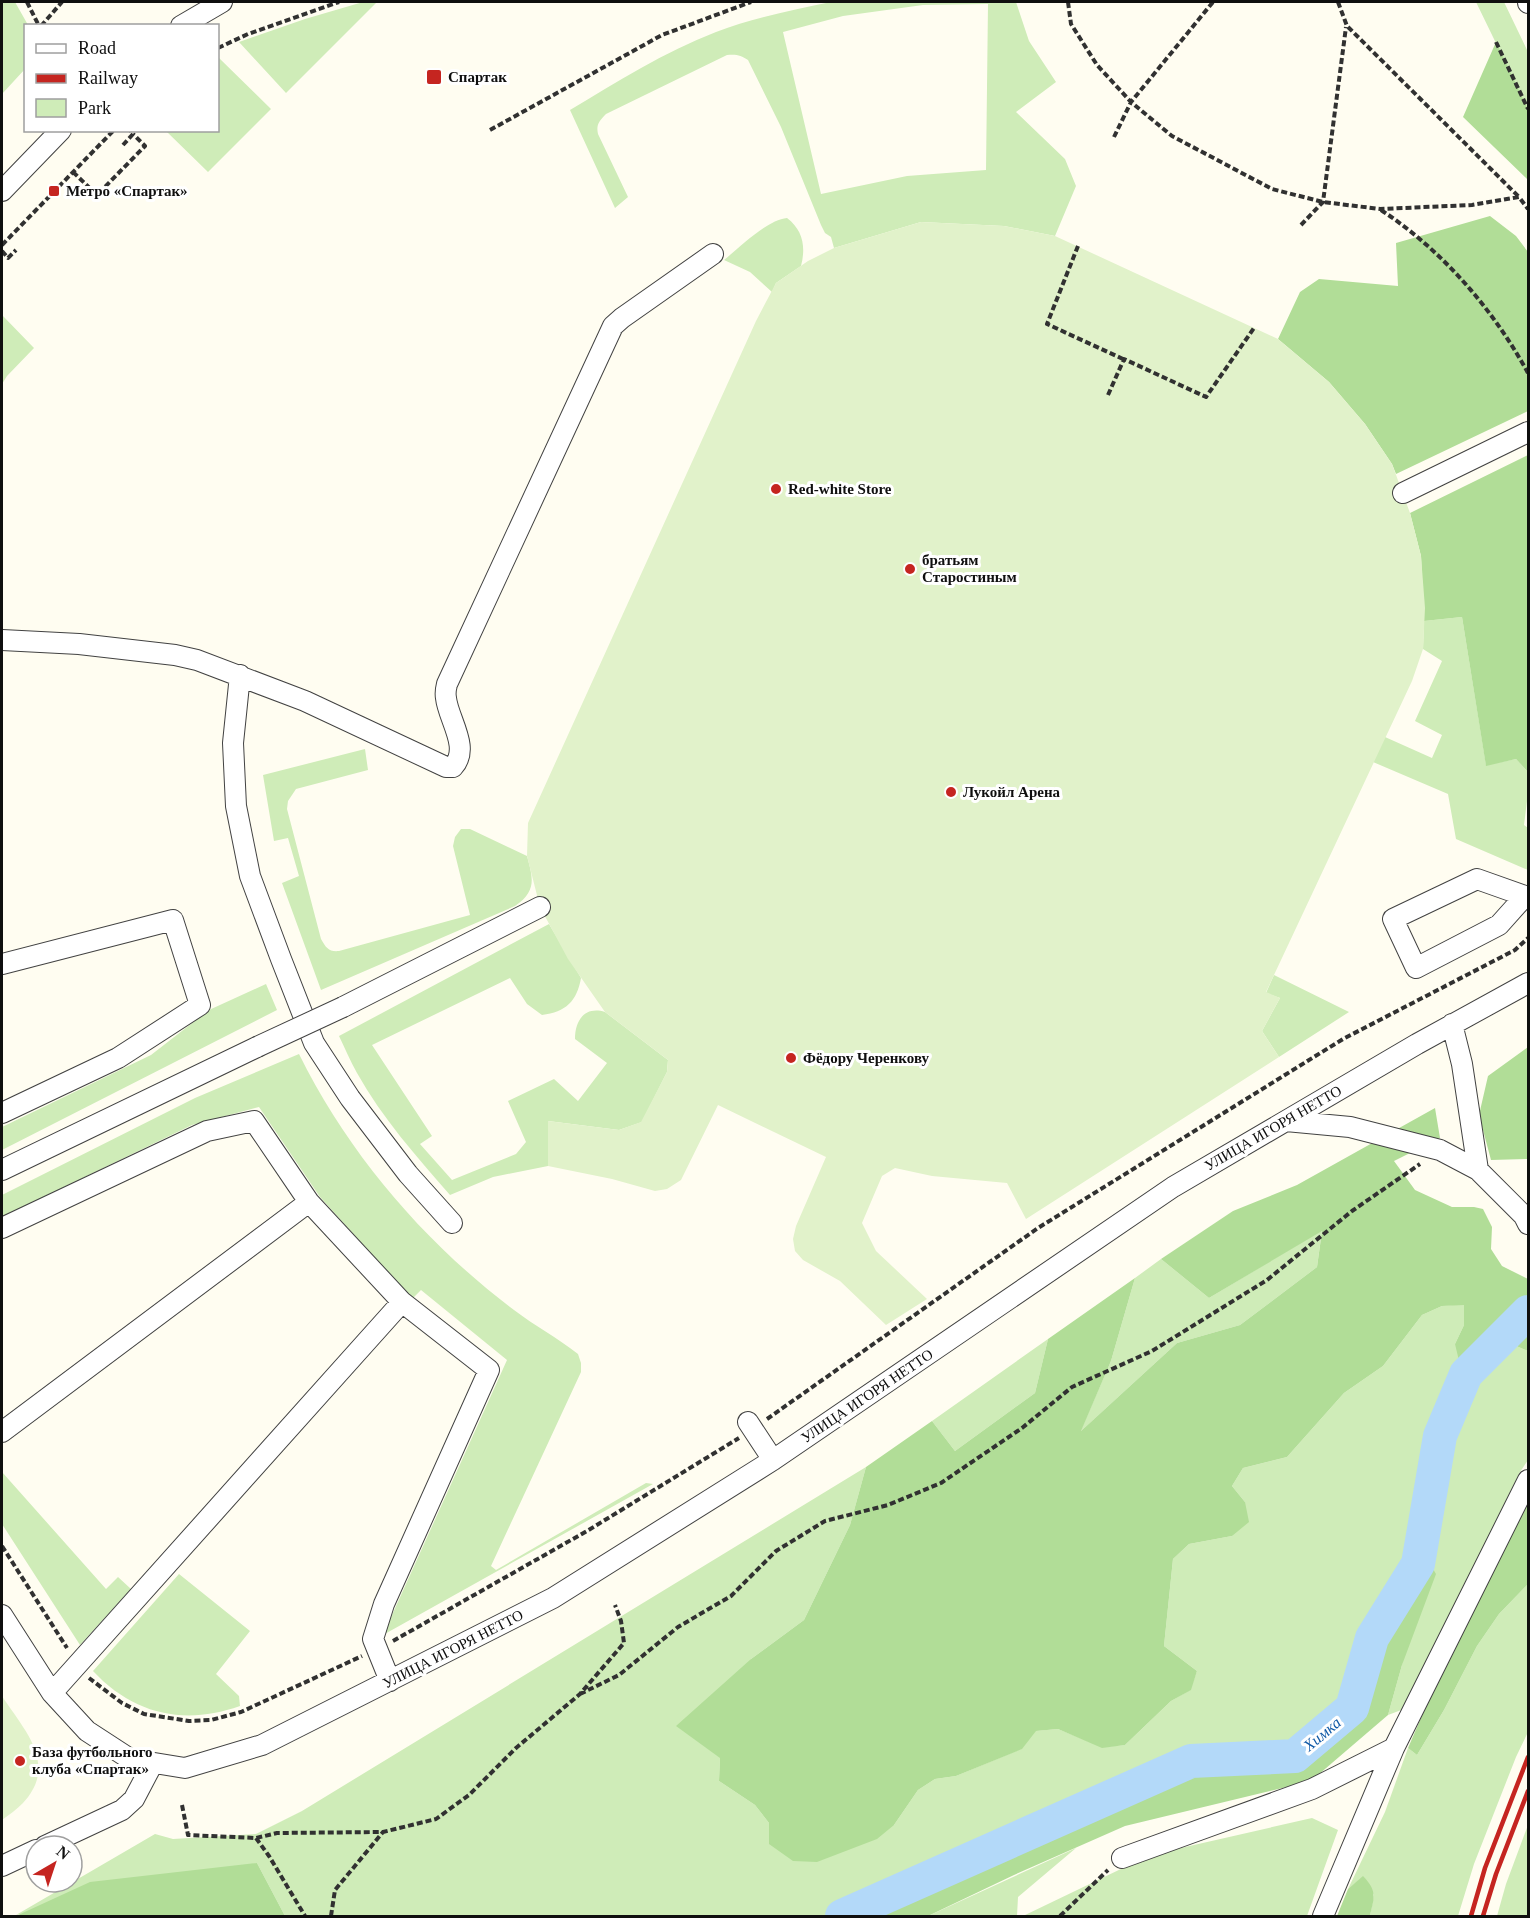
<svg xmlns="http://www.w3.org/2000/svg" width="1530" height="1918" font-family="'Times New Roman',serif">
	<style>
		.green { fill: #cfecb8; fill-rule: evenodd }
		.forest { fill: #b1dd97 }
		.pitch { fill: #e1f2ca }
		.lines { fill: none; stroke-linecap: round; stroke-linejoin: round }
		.river { stroke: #b3d9f9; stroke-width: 34 }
		.minor-casing { stroke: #424242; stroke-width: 22 }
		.path { stroke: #313131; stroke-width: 4; stroke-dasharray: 6 3; stroke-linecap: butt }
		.minor { stroke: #fff; stroke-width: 20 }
		.rail { stroke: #c52520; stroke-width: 4.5 }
		.minor-bridge-casing { stroke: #424242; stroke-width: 22; stroke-linecap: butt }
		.minor-bridge { stroke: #fff; stroke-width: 20 }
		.poi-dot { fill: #c52520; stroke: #fff; stroke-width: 2 }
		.labels { text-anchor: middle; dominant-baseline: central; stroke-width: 6; stroke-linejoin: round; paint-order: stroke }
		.poi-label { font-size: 15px; font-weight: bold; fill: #0f0f0f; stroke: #fff; text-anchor: start }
		.street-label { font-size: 15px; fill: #0f0f0f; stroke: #fff }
		.water-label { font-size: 16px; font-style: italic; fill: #125ba7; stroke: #fff }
	</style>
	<rect width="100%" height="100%" fill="#fffdf1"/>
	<!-- green -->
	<path class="green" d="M2,2H15L28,25L26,26L25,69L2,94Z
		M363,2H377L286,93L239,42L305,19Z
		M831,2H1016L1029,41L1056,82L1016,112L1065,159L1076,186L1055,236L1004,226L921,222L834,248L831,237L825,233L821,225L781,127L748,60C741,55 736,54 727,55L606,114C599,121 596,125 598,134L628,197L615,208L570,110C617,82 664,52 716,32C753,18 793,10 831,2ZM988,4L986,170L907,176L821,194L783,32L843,16L923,5Z
		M1476,2H1504L1528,52V109Z
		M218,57L271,109L208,172L166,131L218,130Z
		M787,218C803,230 806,247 801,266L776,283L772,292L750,272L724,260C740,247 767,220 787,218Z
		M2,315L34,348L7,376L2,384Z
		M1462,617L1486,765L1516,759L1528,772V793L1524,825L1528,828V870L1456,839L1448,794L1373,762L1385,737L1432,758L1442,735L1415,721L1442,661L1423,649L1424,621Z
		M365,749L368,770L296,789L288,801L287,809L321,939C326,948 329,952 339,951L470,915L453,846L455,837L461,829H470L527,856C533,878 537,891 515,906L321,990L282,883L299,876L288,838L274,841L263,775Z
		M549,924L581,978C577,1001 566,1012 542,1015L527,1004L510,978L372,1045L432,1136L420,1144L452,1180L516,1154L526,1142L508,1101L554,1079L578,1101L607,1063L575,1039C575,1020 585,1006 605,1012L668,1060L667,1072L642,1122L619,1130L548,1121V1166L493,1177L450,1195C417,1157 382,1118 357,1073C350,1061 345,1048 339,1036Z
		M1274,975L1349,1012L1279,1057L1262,1031L1280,998L1266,993Z
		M266,984L277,1010L2,1150V1127L151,1055L209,1010Z
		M299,1054C349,1155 425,1243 514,1310C535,1326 558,1338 578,1354L581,1363V1372L491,1566L496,1570L646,1483L653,1484L383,1635L507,1360L421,1290L412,1299L320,1197L259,1107L192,1125L2,1217V1195L195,1098Z
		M1322,1230L1317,1267L1240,1325L1177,1343L1080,1432L1111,1361L1135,1278L1161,1259L1209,1298Z
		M1464,1304V1325L1455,1344L1489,1334L1528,1351V1460L1520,1472L1404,1709L1388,1715L1402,1665L1421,1550L1418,1564L1372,1638L1352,1708L1295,1756L1191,1761L842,1916H285L257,1863L16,1915L155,1834L173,1839L256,1834L302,1811L866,1467L850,1525L804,1620L751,1659L720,1758L719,1781L755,1805L769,1823V1844L894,1825L918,1790L935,1779L956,1776L1021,1749L1035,1731L1058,1729L1102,1747L1125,1745L1171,1701L1190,1690L1197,1671L1164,1646L1173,1559L1189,1544L1232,1536L1245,1502L1232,1486L1243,1468L1287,1457L1344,1393L1383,1366L1422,1315L1442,1306Z
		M1048,1339L1035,1393L955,1451L932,1421Z
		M2,1472L106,1589L118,1577L131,1589L80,1645L2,1524Z
		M179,1574L250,1631L216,1674L239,1696L240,1706C184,1726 133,1714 93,1671Z
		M1528,1584V1732L1516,1757L1474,1864L1458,1916H1370L1374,1895L1363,1877L1348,1889L1385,1812L1408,1748L1417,1755L1444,1710L1477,1646L1499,1614Z
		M1312,1818L1338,1830L1307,1916H1023L1150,1855Z
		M1528,1825V1905L1527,1916H1497L1506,1884Z
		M1076,1848L1018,1897L1017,1916H928Z"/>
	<!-- forest -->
	<path class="forest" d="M1496,42L1528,109V180L1463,117Z
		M1490,216L1516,236L1528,252V411L1396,474L1392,464L1365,424L1329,382L1278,339L1300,292L1319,279L1398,286L1396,243Z
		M1528,455V772L1516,759L1486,766L1462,617L1424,621L1421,556L1410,513Z
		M1528,1047V1159L1491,1160L1479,1115L1488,1076Z
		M1435,1108L1440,1138L1394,1161L1415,1190L1452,1207H1474L1483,1209L1492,1227L1491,1249L1502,1266L1528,1279V1351L1489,1334L1460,1365L1455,1344L1464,1325V1305L1442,1306L1422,1315L1383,1366L1344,1393L1287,1457L1243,1468L1232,1486L1245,1502L1249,1522L1232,1536L1189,1544L1173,1559L1164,1646L1197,1671L1191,1690L1171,1701L1125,1745L1102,1748L1058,1729L1036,1731L1022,1749L956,1776L935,1779L918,1790L894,1825L877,1839L817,1862L793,1861L769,1844V1823L755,1805L719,1781L720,1758L676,1726L751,1659L804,1620L850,1525L866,1467L932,1421L955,1451L1035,1393L1048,1339L1135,1278L1111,1361L1081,1431L1177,1343L1240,1325L1317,1267L1322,1231L1209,1298L1161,1259L1233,1211L1297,1185Z
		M1528,1488V1584L1499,1614L1477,1646L1444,1710L1417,1755L1408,1748L1499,1538Z
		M1421,1549L1436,1574L1402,1665L1388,1715L1311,1781L1125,1826L1014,1875L928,1916H842L1191,1761L1295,1756L1352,1708L1372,1638L1418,1564Z
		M257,1863L285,1916H16L90,1882Z
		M1363,1876C1378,1892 1374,1897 1370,1916H1337L1348,1889Z"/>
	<!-- pitch -->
	<path class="pitch" d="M921,222L1004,226L1055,236L1278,339L1329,382L1365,424L1392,464L1410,513L1421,556L1425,608L1423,649L1412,681L1266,992L1280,998L1262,1031L1279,1057L1026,1219L1007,1183L932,1176L895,1168L882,1176L862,1223L876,1251L927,1299L886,1325L840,1281L803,1260L795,1251L793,1239L796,1226L826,1157L718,1105L681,1180L667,1189L655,1191L612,1179L548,1166V1121L619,1130L641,1122L667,1072L668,1060L605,1012L568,959L540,907L527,856L528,823L756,321L776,283L808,261L834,248Z
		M2,1696C24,1730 59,1764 23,1803C17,1809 9,1815 2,1820Z"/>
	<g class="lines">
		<!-- river -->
		<path class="river" d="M842,1916L1191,1761L1295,1756L1352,1708L1372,1638L1418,1564L1440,1436L1466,1374L1528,1312"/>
		<defs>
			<path id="minor" d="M1528,2V3
				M181,26L222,2
				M2,191L61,130
				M1403,493L1528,432
				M2,640L79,644L175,655L197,660L305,701L446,767H453C471,748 448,719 446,698C445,693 446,688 447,684L613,326L622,318L713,254
				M240,675L233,743L236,806L250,876L281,959L314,1043L350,1098L408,1174L452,1223
				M1525,896L1499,925L1416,968L1393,919L1477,879L1525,896L1528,897
				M2,964L173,920L200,1005L118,1058L2,1113
				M343,1007L540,907
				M1452,1024L1462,1064L1478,1170L1524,1216L1528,1224
				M1286,1121L1350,1127L1440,1150L1478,1170
				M2,1170L257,1047
				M2,1228L207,1131L254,1121L309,1202L402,1302L489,1370L384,1604L373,1639L390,1681
				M748,1422L773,1460
				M2,1432L309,1202
				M2,1615L52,1693L87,1731L130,1759L185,1768L262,1745L553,1598L773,1460L1173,1187L1417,1044L1528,983
				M52,1693L402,1302
				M45,1846L122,1810L134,1799L153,1763
				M1122,1858L1312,1789L1394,1748
				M2,1866L36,1850
				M1323,1916L1394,1748L1528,1480"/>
		</defs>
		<!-- minor casing -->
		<use href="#minor" class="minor-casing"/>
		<!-- path -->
		<path class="path" d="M27,2L39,26
			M1068,2L1071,24L1097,65L1131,102L1172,136L1272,189L1323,202L1380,209L1472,205L1519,197L1528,209
			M1338,2L1347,26L1519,197
			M41,26L62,2
			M1496,42L1528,109
			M218,48L248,34L339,2
			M490,130L662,35L751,2
			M1114,137L1131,102L1213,2
			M123,145L133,134L130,130
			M73,172L97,195L145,146L133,134
			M1381,210C1442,250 1493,309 1528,373
			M1301,225L1323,202L1346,27
			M2,245L114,130
			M1078,246L1047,324L1123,359
			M2,251L8,258L16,250
			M1108,395L1124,359L1206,397L1254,328
			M767,1419L1038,1228L1343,1039L1515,950L1528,938
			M2,1546L67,1648
			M393,1641L587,1531L739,1438
			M89,1678L122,1703L144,1714L189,1721L211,1720L241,1712L362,1656
			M580,1694L619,1675L678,1627L731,1596L776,1551L825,1521L888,1505L941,1483L1022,1428L1072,1387L1152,1351L1267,1280L1352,1211L1420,1164
			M182,1805L188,1835L256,1838L277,1833L383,1832L436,1819L469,1795L516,1748L580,1694L624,1643L621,1621L615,1605
			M256,1838L269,1856L305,1916
			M331,1916L335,1890L383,1832
			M1060,1916L1108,1870"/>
		<!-- minor -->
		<use href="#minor" class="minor"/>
		<!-- rail -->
		<path class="rail" d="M1471,1916L1485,1868L1528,1757
			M1483,1916L1496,1874L1528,1791"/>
		<defs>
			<path id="minor-bridge" d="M257,1047L343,1007"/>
		</defs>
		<!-- minor-bridge casing -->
		<use href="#minor-bridge" class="minor-bridge-casing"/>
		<!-- minor-bridge -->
		<use href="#minor-bridge" class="minor-bridge"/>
	</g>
	<!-- markers -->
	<g class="poi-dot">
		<rect x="426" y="69" width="16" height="16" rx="3"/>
		<rect x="48" y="185" width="12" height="12" rx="3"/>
		<circle cx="776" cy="489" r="6"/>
		<circle cx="910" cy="569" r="6"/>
		<circle cx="951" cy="792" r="6"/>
		<circle cx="791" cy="1058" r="6"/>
		<circle cx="20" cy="1761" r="6"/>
	</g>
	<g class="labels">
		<!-- poi labels -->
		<g class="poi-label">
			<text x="448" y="77">Спартак</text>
			<text x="66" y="191">Метро «Спартак»</text>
			<text x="788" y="489">Red-white Store</text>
			<text x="922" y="560">братьям<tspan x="922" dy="17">Старостиным</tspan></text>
			<text x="963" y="792">Лукойл Арена</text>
			<text x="803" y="1058">Фёдору Черенкову</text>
			<text x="32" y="1752">База футбольного<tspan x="32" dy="17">клуба «Спартак»</tspan></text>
		</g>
		<!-- street labels -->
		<g class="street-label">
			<text transform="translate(1273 1128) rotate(-30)">УЛИЦА ИГОРЯ НЕТТО</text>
			<text transform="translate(867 1396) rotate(-34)">УЛИЦА ИГОРЯ НЕТТО</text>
			<text transform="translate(453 1649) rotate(-27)">УЛИЦА ИГОРЯ НЕТТО</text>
		</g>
		<!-- water labels -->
		<g class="water-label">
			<text transform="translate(1322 1734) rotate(-40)">Химка</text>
		</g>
	</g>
	<!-- border -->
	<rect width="1530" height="1918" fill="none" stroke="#0f0f0f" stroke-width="6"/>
	<!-- legend -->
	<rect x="24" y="24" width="195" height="108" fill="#ffffff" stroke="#9f9f9f" stroke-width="1.5"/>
	<rect x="36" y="44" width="30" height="9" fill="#ffffff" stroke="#9f9f9f" stroke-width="1.5"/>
	<text x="78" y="54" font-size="18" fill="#0f0f0f">Road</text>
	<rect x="36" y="74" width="30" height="9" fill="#c52520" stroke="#9f9f9f" stroke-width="1.5"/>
	<text x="78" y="84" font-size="18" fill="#0f0f0f">Railway</text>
	<rect x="36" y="99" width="30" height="18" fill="#cfecb8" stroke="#9f9f9f" stroke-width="1.5"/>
	<text x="78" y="114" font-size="18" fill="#0f0f0f">Park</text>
	<!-- north arrow -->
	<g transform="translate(54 1864) rotate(39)"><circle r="28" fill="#ffffff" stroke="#9f9f9f" stroke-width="1.5"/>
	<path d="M0-4.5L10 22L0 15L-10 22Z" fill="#c52520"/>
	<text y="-9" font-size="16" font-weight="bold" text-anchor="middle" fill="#0f0f0f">N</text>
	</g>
</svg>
